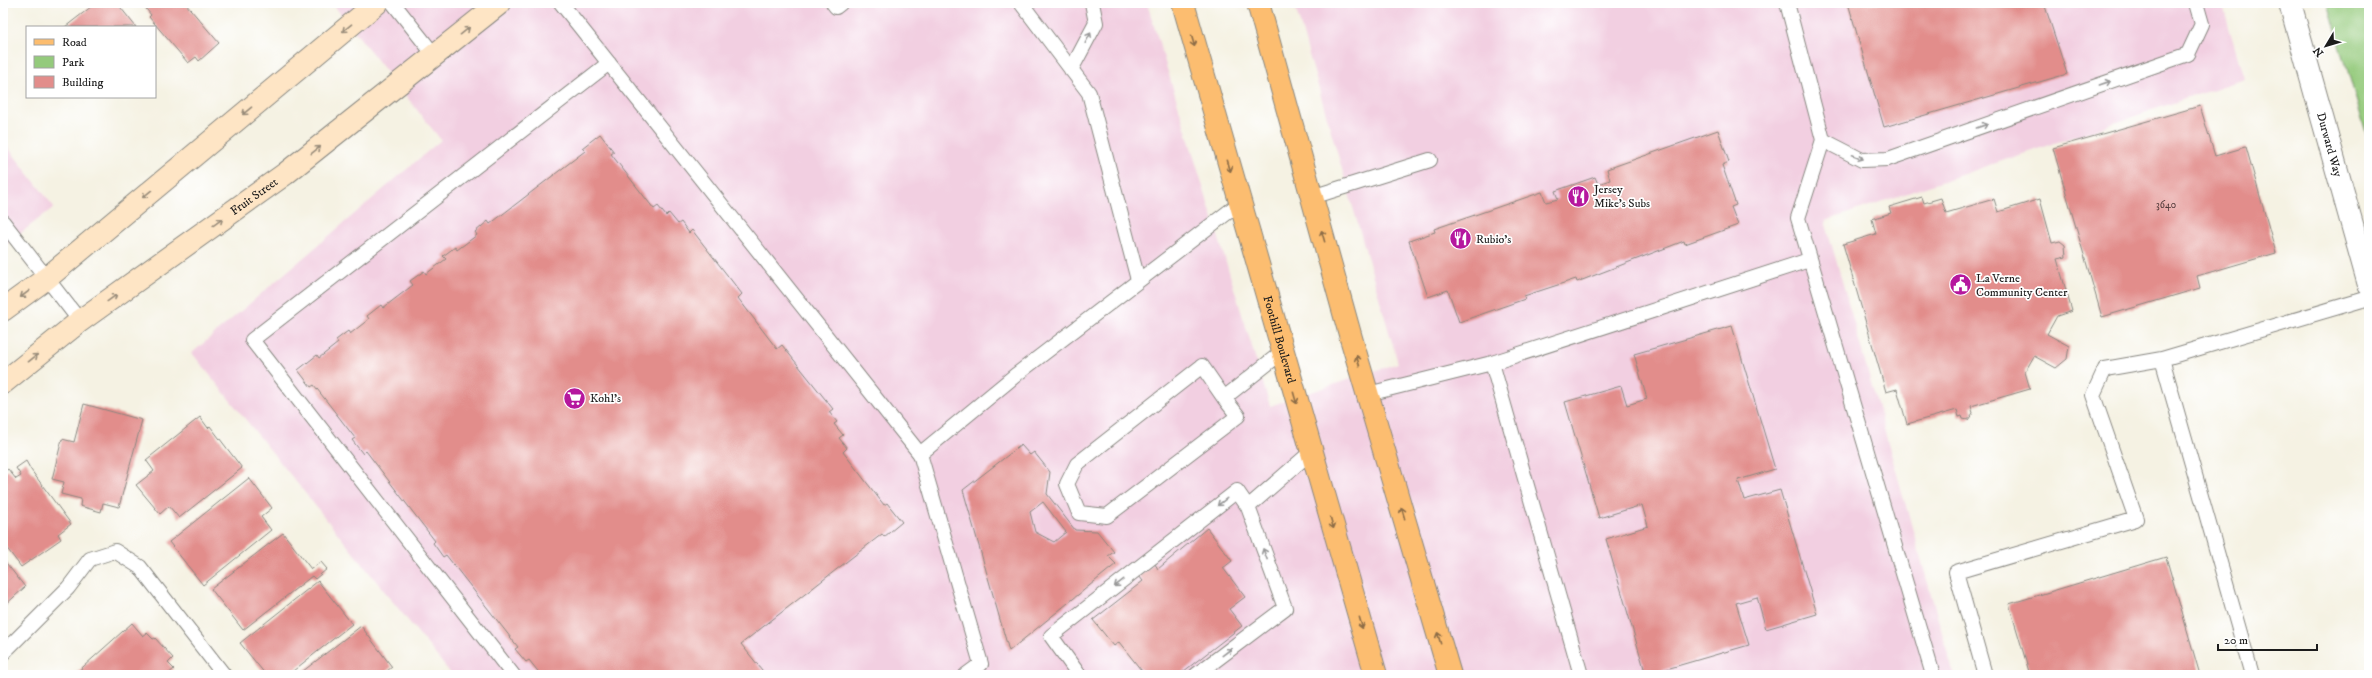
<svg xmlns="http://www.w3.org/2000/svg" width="2372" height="678" font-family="'IM FELL DW Pica',serif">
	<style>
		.built { fill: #f2cfe1 }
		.green { fill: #94ca7c; stroke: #58734c }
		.building { fill: #e28d8b; fill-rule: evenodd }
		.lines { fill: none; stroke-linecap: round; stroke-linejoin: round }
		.lane-casing { stroke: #888780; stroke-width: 16 }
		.street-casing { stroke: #888780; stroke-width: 24 }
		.secondary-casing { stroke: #888780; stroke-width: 24 }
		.primary-casing { stroke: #888780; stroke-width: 24 }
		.lane { stroke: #fff; stroke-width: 14 }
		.street { stroke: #fff; stroke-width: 22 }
		.secondary { stroke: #fee5c5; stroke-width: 22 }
		.primary { stroke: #fcbd6f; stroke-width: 22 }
		.oneway { stroke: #988b79 }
		.oneway2 { stroke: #999 }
		.oneway3 { stroke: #8c6c46 }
		.labels { text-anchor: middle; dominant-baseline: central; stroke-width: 3.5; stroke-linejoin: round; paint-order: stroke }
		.number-label { font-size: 10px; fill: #4e3838 }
		.street-label { font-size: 12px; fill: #1c1c1c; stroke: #fff }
		.poi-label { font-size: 12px; fill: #1c1c1c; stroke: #fff; text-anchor: start }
	</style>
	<rect width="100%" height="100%" fill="#fff"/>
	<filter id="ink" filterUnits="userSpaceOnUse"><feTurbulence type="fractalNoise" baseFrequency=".025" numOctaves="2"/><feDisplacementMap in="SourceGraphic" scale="8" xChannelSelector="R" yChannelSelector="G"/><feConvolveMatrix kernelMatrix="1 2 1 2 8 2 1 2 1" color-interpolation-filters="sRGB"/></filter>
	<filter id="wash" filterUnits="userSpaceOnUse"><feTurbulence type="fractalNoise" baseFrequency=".012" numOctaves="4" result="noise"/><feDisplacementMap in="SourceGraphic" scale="16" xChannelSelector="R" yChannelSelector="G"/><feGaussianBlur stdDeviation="0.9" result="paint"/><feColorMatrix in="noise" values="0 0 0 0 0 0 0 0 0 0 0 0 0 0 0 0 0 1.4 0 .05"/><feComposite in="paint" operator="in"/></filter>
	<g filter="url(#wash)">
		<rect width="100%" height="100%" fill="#f5f2e3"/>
		<!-- built -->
		<path class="built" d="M332,3H1147L1270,406L1398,363L1294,3H2222L2244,79L1825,221L1954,675H452L192,353L441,140Z
			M3,141L54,207L3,247Z"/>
		<!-- green -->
		<path class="green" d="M2328,3H2369V144Z"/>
		<g id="blocks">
			<!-- building -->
			<path class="building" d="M96,3H117L136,27H65Z
				M146,3H185L219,43L199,61L196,57L188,63L149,17L151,15L143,5Z
				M1848,3H2044L2067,74L1884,127Z
				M2200,106L2215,156L2246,147L2276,253L2197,276L2200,288L2102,317L2053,148Z
				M1718,130L1729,162L1722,165L1736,205L1731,207L1738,225L1685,244L1684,241L1577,282L1576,279L1524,296L1525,299L1459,322L1448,290L1428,297L1409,241L1435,232L1434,229L1542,192L1546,202L1558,199L1555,191L1595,177L1598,184L1610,180L1607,169Z
				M600,134L614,152L611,154L654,209L658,206L666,216L669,213L678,224L681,222L689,233L692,230L742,294L738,298L777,349L782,345L833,409L829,412L837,422L834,424L843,435L839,438L847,448L843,452L884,505L887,503L902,522L884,537L882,534L741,644L766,675H541L529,660L526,662L515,649L518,647L446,555L443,557L433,543L435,541L366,451L363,454L352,440L355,438L314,385L311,387L298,370L317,355L319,358L338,343L336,340L348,331L350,334L369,319L367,316L381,305L383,308L413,285L410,281L424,271L426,274L446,259L443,256L455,247L457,250L477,235L475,232L488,221L490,224L585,151L582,148Z
				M1922,197L1924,203L1941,198L1946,213L1994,199L1998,212L2040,199L2052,243L2060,241L2065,245L2066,257L2057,259L2072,311L2057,316L2047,334L2069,346L2067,359L2056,368L2034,356L2025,372L2030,389L1971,406L1973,413L1968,420L1963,419L1962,416L1959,417L1957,410L1907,424L1897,389L1886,392L1843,244L1876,234L1872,219L1891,213L1889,207Z
				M1732,326L1775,469L1738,480L1744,500L1780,490L1817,614L1766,629L1757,597L1736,603L1749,645L1646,675L1606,539L1648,526L1642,505L1599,518L1565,402L1621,386L1627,405L1647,399L1634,354Z
				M84,404L142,420L119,507L103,503L101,512L80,506L81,499L61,494L64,482L52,479L62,439L74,442Z
				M200,417L208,428L210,426L242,468L179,518L169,506L160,514L136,485L154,471L146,460Z
				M1021,445L1030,455L1034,452L1050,472L1047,494L1075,530L1097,531L1114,552L1108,556L1116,564L1009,651L963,490ZM1043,502L1066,532L1054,542L1035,532L1030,512Z
				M26,461L31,470L71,524L58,534L61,539L21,567L3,543V473L8,469L16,479L21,476L16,468Z
				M249,478L272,508L261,517L271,530L203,585L169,542Z
				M1207,528L1232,561L1223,568L1245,597L1229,609L1242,626L1179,675H1145L1119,642L1114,646L1093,620L1143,581L1139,576L1155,564L1158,569Z
				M283,533L311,569L321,562L327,569L315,579L312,576L243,630L211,589Z
				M2166,557L2200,675H2030L2009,604Z
				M3,559L25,587L3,607Z
				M318,581L352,624L288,675H266L240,643Z
				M132,623L143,636L147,633L153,639L155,638L173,658L168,663L174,669L167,675H74Z
				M361,626L392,667L382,675H298Z"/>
		</g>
	</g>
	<g filter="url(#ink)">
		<use href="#blocks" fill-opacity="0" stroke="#888780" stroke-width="1"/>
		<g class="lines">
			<defs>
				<path id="lane" d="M393,3L435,56
					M561,3L920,454L981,664L966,675
					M833,3L836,7L841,3
					M1021,3L1089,93L1138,280
					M1787,3L1823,140L1798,218L1933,675
					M1071,70L1096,23L1092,3
					M1823,140L1862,160L1888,159L2188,54L2202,24L2196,3
					M1312,197L1430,160
					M3,222L80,321
					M1368,394L1492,363
					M1224,398L1238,416L1107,516L1079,513L1067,484L1077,464L1202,366L1224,398L1282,352
					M920,454L1017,374L1240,203
					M1248,507L1311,452
					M3,653L68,588L90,559L115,551L140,567L224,675
					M513,675L252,340L609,63
					M1079,675L1051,636L1237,491L1248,507L1285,608L1196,675
					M1581,675L1492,363L1809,260
					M1985,675L1956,572L2136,519L2093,395L2105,369L2162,359
					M2252,675L2162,359L2369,298"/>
				<g id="street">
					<path id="s1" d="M2290,3L2369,285"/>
				</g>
				<g id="secondary">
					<path d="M3,310L47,278L377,3"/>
					<path id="s2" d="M3,383L80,321L285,174L500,3"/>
				</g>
				<g id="primary">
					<path id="s3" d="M1183,3L1376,675"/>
					<path d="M1258,3L1351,338L1450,675"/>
				</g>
			</defs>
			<!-- lane casing -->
			<use href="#lane" class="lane-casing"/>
			<!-- street casing -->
			<use href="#street" class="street-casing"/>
			<!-- secondary casing -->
			<use href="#secondary" class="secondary-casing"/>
			<!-- primary casing -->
			<use href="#primary" class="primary-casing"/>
			<!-- lane -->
			<use href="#lane" class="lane"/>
			<!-- street -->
			<use href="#street" class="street"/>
			<!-- secondary -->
			<use href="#secondary" class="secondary"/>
			<!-- primary -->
			<use href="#primary" class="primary"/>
		</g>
		<!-- one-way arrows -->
		<defs><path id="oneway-shaft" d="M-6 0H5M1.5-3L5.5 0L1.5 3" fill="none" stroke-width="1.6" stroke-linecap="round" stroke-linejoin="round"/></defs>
		<g class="oneway">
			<use href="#oneway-shaft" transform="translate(347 28) rotate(140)"/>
			<use href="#oneway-shaft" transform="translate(465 31) rotate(-39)"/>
			<use href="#oneway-shaft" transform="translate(247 111) rotate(140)"/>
			<use href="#oneway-shaft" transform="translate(316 150) rotate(-38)"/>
			<use href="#oneway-shaft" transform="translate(147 194) rotate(140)"/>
			<use href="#oneway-shaft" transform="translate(218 222) rotate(-36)"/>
			<use href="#oneway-shaft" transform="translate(25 294) rotate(143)"/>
			<use href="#oneway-shaft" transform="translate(112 298) rotate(-36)"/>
			<use href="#oneway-shaft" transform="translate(33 358) rotate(-39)"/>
		</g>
		<g class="oneway2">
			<use href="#oneway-shaft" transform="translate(1088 38) rotate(-62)"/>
			<use href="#oneway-shaft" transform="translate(2105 83) rotate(-19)"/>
			<use href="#oneway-shaft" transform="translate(1982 126) rotate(-19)"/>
			<use href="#oneway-shaft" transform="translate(1858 157) rotate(22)"/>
			<use href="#oneway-shaft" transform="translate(1222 502) rotate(142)"/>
			<use href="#oneway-shaft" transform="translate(1265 554) rotate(-111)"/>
			<use href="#oneway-shaft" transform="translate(1119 583) rotate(142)"/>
			<use href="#oneway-shaft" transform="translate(1227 652) rotate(-37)"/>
		</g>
		<g class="oneway3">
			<use href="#oneway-shaft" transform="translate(1193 41) rotate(74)"/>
			<use href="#oneway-shaft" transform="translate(1229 166) rotate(74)"/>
			<use href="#oneway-shaft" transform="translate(1323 236) rotate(-106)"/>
			<use href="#oneway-shaft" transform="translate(1358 361) rotate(-107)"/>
			<use href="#oneway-shaft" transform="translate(1295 398) rotate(74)"/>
			<use href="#oneway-shaft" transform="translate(1403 513) rotate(-106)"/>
			<use href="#oneway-shaft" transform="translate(1332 523) rotate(74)"/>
			<use href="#oneway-shaft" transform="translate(1361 623) rotate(74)"/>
			<use href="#oneway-shaft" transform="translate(1439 638) rotate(-106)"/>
		</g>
	</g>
	<!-- icons -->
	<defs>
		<symbol id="restaurant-disc" viewBox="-11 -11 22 22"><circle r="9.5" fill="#b5179e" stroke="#fff"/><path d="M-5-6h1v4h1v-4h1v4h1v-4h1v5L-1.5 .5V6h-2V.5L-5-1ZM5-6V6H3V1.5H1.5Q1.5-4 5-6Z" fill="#fff"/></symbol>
		<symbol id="civic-disc" viewBox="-11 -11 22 22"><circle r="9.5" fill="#b5179e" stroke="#fff"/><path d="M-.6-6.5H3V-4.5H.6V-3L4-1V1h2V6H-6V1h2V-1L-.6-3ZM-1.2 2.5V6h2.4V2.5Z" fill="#fff"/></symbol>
		<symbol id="supermarket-disc" viewBox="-11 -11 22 22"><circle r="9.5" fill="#b5179e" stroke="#fff"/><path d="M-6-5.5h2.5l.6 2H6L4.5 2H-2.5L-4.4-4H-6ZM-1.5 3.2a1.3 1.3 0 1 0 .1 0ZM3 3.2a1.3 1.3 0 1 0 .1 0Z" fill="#fff"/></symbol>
	</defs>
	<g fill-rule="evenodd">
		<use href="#restaurant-disc" x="1566" y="184" width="25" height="25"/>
		<use href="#restaurant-disc" x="1448" y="226" width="25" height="25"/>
		<use href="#civic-disc" x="1948" y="272" width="25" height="25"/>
		<use href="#supermarket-disc" x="562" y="386" width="25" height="25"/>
	</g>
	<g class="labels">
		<!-- number labels -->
		<g class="number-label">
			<text x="2166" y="205">3640</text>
		</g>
		<!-- street labels -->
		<g class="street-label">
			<text stroke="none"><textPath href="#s1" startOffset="147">Durward Way</textPath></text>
			<text stroke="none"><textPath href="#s2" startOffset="313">Fruit Street</textPath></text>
			<text stroke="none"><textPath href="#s3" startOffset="350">Foothill Boulevard</textPath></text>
		</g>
		<!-- poi labels -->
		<g class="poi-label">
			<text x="1594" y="189">Jersey<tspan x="1594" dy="14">Mike's Subs</tspan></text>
			<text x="1476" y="239">Rubio's</text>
			<text x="1976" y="278">La Verne<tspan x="1976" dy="14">Community Center</tspan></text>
			<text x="590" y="398">Kohl's</text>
		</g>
	</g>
	<!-- margin -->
	<rect width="2372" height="678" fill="none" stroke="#fff" stroke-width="16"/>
	<!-- legend -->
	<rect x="26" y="26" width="130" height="72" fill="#ffffff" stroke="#a4a4a4"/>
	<rect x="34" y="39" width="20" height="6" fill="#fcbd6f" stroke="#a4a4a4"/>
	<text x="62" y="46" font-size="12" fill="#1c1c1c">Road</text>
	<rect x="34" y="56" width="20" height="12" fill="#94ca7c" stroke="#a4a4a4"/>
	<text x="62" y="66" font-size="12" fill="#1c1c1c">Park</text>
	<rect x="34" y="76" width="20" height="12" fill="#e28d8b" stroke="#a4a4a4"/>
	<text x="62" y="86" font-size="12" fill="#1c1c1c">Building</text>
	<!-- north arrow -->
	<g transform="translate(2326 46) rotate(232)" stroke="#ffffff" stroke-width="3" paint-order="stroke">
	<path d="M0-3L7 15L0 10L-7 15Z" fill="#1c1c1c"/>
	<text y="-6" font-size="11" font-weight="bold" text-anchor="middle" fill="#1c1c1c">N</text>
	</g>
	<!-- scale -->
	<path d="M2218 644v6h99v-6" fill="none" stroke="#1c1c1c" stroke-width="2"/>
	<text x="2224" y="644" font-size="12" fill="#1c1c1c" stroke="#ffffff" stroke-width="3" paint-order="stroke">20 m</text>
</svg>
